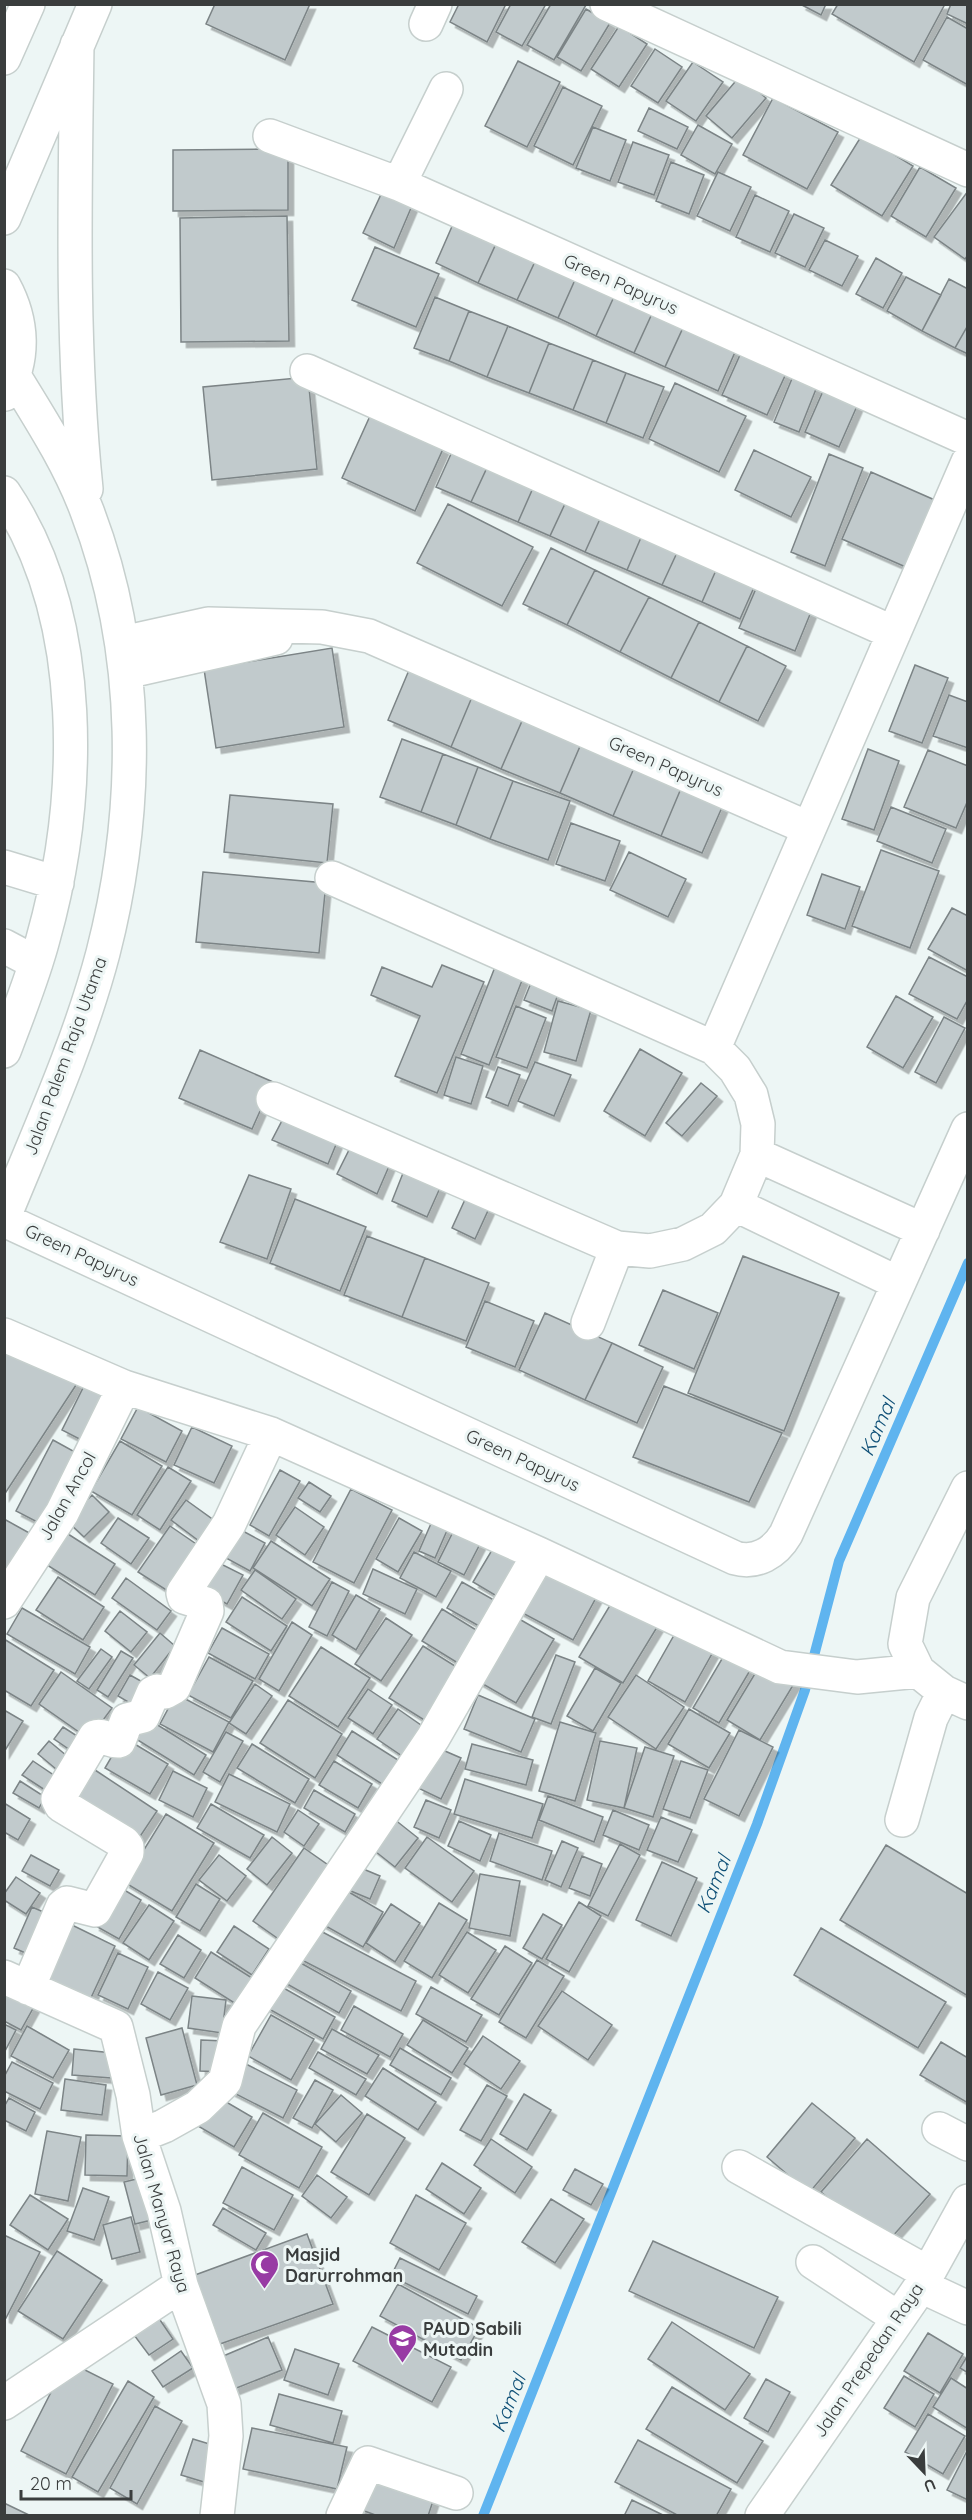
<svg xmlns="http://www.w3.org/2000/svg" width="972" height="2520" font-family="Quicksand,sans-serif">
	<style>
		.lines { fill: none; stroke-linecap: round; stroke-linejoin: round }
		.stream { stroke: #5fb4ef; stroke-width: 10 }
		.building { fill: #c1cacc; stroke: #7c8486; stroke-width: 1.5; filter: url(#shadow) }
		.minor-casing { stroke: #c6cfcd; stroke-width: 36 }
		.minor { stroke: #fff; stroke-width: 33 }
		.labels { text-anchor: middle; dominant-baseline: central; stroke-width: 6; stroke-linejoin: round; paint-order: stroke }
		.street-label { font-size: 18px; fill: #3a3d3d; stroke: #edf6f5 }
		.poi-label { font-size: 18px; font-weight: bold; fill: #3a3d3d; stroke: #edf6f5; text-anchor: start }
		.water-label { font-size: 20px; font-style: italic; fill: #0f5077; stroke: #edf6f5 }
	</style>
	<defs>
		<filter id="shadow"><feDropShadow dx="5.5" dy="5.5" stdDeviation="0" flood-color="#0004"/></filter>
	</defs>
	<rect width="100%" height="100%" fill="#edf6f5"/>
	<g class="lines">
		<!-- stream -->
		<path class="stream" d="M483,2516L757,1824L805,1690L839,1561L968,1263"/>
	</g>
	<!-- building -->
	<path class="building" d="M215,4H310L285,60L206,24Z
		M459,4H506L487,42L450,22Z
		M511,4H546L522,46L496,32Z
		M551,4L586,5L554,60L527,45Z
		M800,4H826L821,15Z
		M838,4H945L914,62L832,14Z
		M951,4H968V24L947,14Z
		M586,9L610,23L581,71L557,57Z
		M947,17L968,29V85L923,60Z
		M619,26L647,44L619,87L591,69Z
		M655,49L682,67L658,103L631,86Z
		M518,61L560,82L527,147L485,126Z
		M693,62L723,82L696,121L666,101Z
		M740,76L766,98L732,138L706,116Z
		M563,87L602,106L573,165L534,146Z
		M773,98L838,132L807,189L743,155Z
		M649,108L688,127L677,149L638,131Z
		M698,125L732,144L715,174L681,155Z
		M593,127L626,140L610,181L576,168Z
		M862,135L913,166L882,216L831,185Z
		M633,142L669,155L654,195L618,182Z
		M288,149V210L173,211V150Z
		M671,162L704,175L689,214L656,201Z
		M920,167L956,188L926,237L891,216Z
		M718,172L751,187L730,231L697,216Z
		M384,188L414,201L394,248L363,233Z
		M968,191V255L965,259L934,237Z
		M755,195L789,211L770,252L736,237Z
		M794,214L824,228L805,267L775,253Z
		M457,215L500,235L478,283L436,263Z
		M287,216L289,341L181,342L180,218Z
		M500,235L539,253L517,300L478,283Z
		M825,240L858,256L842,286L809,270Z
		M375,247L439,274L416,327L352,300Z
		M539,253L579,271L558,318L517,300Z
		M876,258L902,273L883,308L856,294Z
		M579,271L618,288L596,336L558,318Z
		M906,277L941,295L922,331L887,311Z
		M949,279L968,289V325L955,348L922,331Z
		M618,288L656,305L634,353L596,336Z
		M435,297L469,311L449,361L414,348Z
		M656,305L687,319L665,367L634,353Z
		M469,311L508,326L487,377L449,361Z
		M687,319L739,343L718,391L665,367Z
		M968,325V354L955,348Z
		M508,326L549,343L529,393L487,377Z
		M549,343L593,360L573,410L529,393Z
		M744,346L789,367L767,415L722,395Z
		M593,360L626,373L606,423L573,410Z
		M796,369L820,379L799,432L774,422Z
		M626,373L664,387L643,438L606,423Z
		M308,377L317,469L212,480L203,387Z
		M827,382L861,397L839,447L805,432Z
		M675,383L746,416L719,472L649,439Z
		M370,416L443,449L415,511L342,478Z
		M456,443L491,459L471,502L436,487Z
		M754,450L811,477L791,517L735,490Z
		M829,454L863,468L825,566L791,552Z
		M491,459L537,479L518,522L471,502Z
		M871,472L937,501L908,568L842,539Z
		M537,479L570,493L550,536L518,522Z
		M570,493L605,508L585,552L550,536Z
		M448,504L533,547L502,606L417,563Z
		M605,508L646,526L627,570L585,552Z
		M646,526L682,542L662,585L627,570Z
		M682,542L721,559L702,602L662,585Z
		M551,548L595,570L567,625L523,604Z
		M721,559L759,576L740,619L702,602Z
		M595,570L649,597L620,652L567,625Z
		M758,584L813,607L795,651L739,628Z
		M649,597L699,622L671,678L620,652Z
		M699,622L747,646L719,702L671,678Z
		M747,646L786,666L758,721L719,702Z
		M332,648L344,727L216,748L204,669Z
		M412,663L475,690L451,747L388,720Z
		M915,665L948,678L922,743L889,731Z
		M475,690L526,712L501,769L451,747Z
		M949,695L968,702V748L933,736Z
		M526,712L584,737L560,793L501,769Z
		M584,737L638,759L613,816L560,793Z
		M402,739L443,754L421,812L380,797Z
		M868,749L899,761L874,830L842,819Z
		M928,750L968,766V800L956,828L904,807Z
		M443,754L478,767L456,825L421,812Z
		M638,759L685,779L661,836L613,816Z
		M478,767L513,781L490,839L456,825Z
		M685,779L727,796L702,853L661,836Z
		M513,781L570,801L548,860L490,839Z
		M230,795L333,804L327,863L224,852Z
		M891,807L946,829L932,863L877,841Z
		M571,823L620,841L605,881L556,864Z
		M881,850L939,871L910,948L852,926Z
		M629,852L686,879L668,917L610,890Z
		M203,872L326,883L319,953L196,942Z
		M822,874L860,887L845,929L807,915Z
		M952,908L968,916V971L928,949Z
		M929,957L968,977V999L957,1019L909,994Z
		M442,965L484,982L437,1093L395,1076L420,1016L371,995L382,967L432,987Z
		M495,967L523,978L489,1065L461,1054Z
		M535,973L562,983L552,1011L524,1000Z
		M896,996L933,1017L903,1068L867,1047Z
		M558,1001L591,1010L576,1061L544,1052Z
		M516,1006L546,1018L527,1068L496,1057Z
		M944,1017L965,1028L936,1083L915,1072Z
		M640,1049L682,1073L645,1136L604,1111Z
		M200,1050L273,1082L252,1129L179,1098Z
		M456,1057L483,1066L471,1104L444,1095Z
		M535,1062L571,1075L554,1116L518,1101Z
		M498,1067L520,1075L508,1106L486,1097Z
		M701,1083L717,1096L682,1136L666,1123Z
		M286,1113L340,1135L328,1164L272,1140Z
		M354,1140L393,1157L377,1194L337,1174Z
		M407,1163L444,1179L427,1217L392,1201Z
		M249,1175L291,1189L267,1259L220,1242Z
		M468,1193L491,1204L475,1239L452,1228Z
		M295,1199L366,1227L340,1291L270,1263Z
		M367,1236L425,1258L402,1317L344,1295Z
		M743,1256L839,1293L784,1431L688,1393Z
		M425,1258L489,1283L466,1341L402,1317Z
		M663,1290L718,1313L694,1369L639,1345Z
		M485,1301L534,1321L515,1367L466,1347Z
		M545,1313L612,1343L585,1400L519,1370Z
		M4,1343L80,1379L4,1495Z
		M612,1343L663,1367L637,1423L585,1400Z
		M87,1380L117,1395L91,1445L62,1430Z
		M664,1386L782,1433L749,1502L633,1457Z
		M138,1407L182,1431L166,1462L121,1439Z
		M192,1427L232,1446L214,1483L174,1465Z
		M53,1440L84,1457L47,1527L16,1511Z
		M120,1441L162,1466L132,1515L91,1491Z
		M168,1467L191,1481L160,1530L137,1515Z
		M280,1470L300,1481L269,1536L250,1525Z
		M309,1482L331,1496L320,1512L298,1498Z
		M351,1489L392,1510L354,1583L313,1562Z
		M92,1495L109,1512L84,1537L67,1521Z
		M186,1500L222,1526L207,1547L171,1520Z
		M295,1507L324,1527L305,1555L276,1535Z
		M118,1518L149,1538L131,1564L101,1543Z
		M399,1518L422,1531L398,1572L376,1559Z
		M4,1519L33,1535L4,1582Z
		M433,1519L449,1526L435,1558L419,1551Z
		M170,1526L202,1548L171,1593L138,1572Z
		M456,1526L482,1540L464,1575L438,1562Z
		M241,1530L265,1543L250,1571L226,1558Z
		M68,1534L115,1564L95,1595L47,1565Z
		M271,1541L330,1579L312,1606L253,1568Z
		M495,1545L527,1564L505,1601L473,1582Z
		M414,1552L451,1571L436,1597L400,1578Z
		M215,1561L243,1575L227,1604L199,1589Z
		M541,1566L597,1596L573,1640L517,1610Z
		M373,1569L417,1589L405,1614L363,1594Z
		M255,1570L296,1599L282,1619L241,1590Z
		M58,1577L104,1607L83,1640L36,1610Z
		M126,1578L171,1611L157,1630L112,1598Z
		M332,1582L349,1591L327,1636L309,1627Z
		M462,1582L501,1604L486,1630L447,1608Z
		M356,1595L380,1609L356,1650L332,1635Z
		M242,1597L287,1626L271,1651L226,1622Z
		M615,1597L659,1624L623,1683L579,1657Z
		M22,1608L90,1647L75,1674L7,1634Z
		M442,1609L486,1636L466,1668L422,1641Z
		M120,1611L147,1632L131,1652L105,1631Z
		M514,1616L554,1639L516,1703L476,1680Z
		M386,1618L412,1635L381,1681L355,1664Z
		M292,1622L312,1635L279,1691L259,1679Z
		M681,1623L718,1643L685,1702L648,1681Z
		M222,1628L269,1654L255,1679L208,1653Z
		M160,1633L175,1646L150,1678L134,1665Z
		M4,1639L54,1670L31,1706L4,1690Z
		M423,1646L463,1671L429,1723L389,1698Z
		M321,1647L370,1678L338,1727L289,1696Z
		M729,1647L755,1662L719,1723L693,1708Z
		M101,1649L112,1657L89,1689L77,1681Z
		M121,1651L133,1658L108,1697L97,1690Z
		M556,1655L575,1662L551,1724L532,1717Z
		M209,1657L253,1681L231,1718L188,1695Z
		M762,1662L795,1682L760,1740L727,1720Z
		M595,1668L621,1683L593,1731L567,1716Z
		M61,1672L112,1708L89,1739L39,1704Z
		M130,1675L148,1685L135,1706L118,1696Z
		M636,1675L684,1707L656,1749L608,1717Z
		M255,1684L272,1696L246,1734L229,1723Z
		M368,1689L392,1705L373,1734L348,1718Z
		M176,1694L229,1722L213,1752L160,1724Z
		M478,1695L535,1719L521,1752L464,1729Z
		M288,1700L342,1734L315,1778L260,1743Z
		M398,1709L428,1730L408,1760L377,1739Z
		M689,1709L730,1733L709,1768L668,1744Z
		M4,1710L23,1721L4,1752Z
		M148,1719L206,1755L194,1775L136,1739Z
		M560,1722L596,1733L575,1801L539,1791Z
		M63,1727L88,1743L79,1756L54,1739Z
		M739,1730L773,1747L739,1816L704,1799Z
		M352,1731L398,1760L382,1784L337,1755Z
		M226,1732L243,1741L220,1782L203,1772Z
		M123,1737L168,1764L150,1794L105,1768Z
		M49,1741L73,1761L62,1774L38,1754Z
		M600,1741L637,1748L624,1808L587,1800Z
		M252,1744L309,1779L295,1803L237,1768Z
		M472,1744L533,1760L526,1785L465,1769Z
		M645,1747L674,1756L653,1817L624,1808Z
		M438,1748L461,1758L441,1799L418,1788Z
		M33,1761L61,1780L51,1794L22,1775Z
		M334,1761L372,1784L358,1808L319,1785Z
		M681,1761L708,1770L690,1818L663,1809Z
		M95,1770L157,1811L135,1844L73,1804Z
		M173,1771L207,1788L193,1817L159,1800Z
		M229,1774L290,1804L277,1832L215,1802Z
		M465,1779L543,1804L532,1838L454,1814Z
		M20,1781L45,1797L39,1808L13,1793Z
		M314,1790L355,1814L345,1832L304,1808Z
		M548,1796L603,1817L594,1842L539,1820Z
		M426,1800L451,1810L439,1838L414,1827Z
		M4,1803L30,1819L18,1840L4,1832Z
		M211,1804L264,1835L250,1858L197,1828Z
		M298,1810L319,1824L304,1846L284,1832Z
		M613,1810L649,1825L639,1850L603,1835Z
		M166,1814L214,1843L172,1911L124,1882Z
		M661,1817L692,1830L678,1862L647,1850Z
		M394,1819L418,1838L395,1867L371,1848Z
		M459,1821L491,1835L480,1861L448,1846Z
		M499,1833L552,1851L542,1880L490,1861Z
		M272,1837L292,1853L267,1885L247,1869Z
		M427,1837L474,1871L452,1902L405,1868Z
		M562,1841L578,1848L561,1887L545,1880Z
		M620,1844L640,1855L608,1916L588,1906Z
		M886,1845L968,1894V1996L840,1920Z
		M304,1848L331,1867L280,1940L253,1921Z
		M31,1855L59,1870L50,1886L22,1871Z
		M219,1855L246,1876L227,1901L199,1880Z
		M582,1856L602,1864L590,1896L569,1888Z
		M662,1862L697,1878L671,1936L636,1920Z
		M356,1866L380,1876L370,1899L346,1889Z
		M480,1874L520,1881L510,1936L469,1928Z
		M16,1877L40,1893L26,1914L4,1900V1894Z
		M196,1884L220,1899L200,1931L176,1917Z
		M335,1884L383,1912L363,1947L315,1920Z
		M116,1885L141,1900L119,1939L94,1925Z
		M579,1902L601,1916L569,1972L546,1959Z
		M439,1903L467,1920L432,1978L404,1961Z
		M391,1904L420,1923L395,1962L366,1943Z
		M149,1905L174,1921L149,1960L123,1943Z
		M32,1907L55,1917L37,1958L14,1948Z
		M543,1914L562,1925L542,1959L523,1948Z
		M72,1925L115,1946L89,2002L45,1981Z
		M234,1926L269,1949L252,1975L217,1952Z
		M311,1926L416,1981L401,2011L294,1956Z
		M821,1928L946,2002L918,2048L794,1975Z
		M467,1932L496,1950L468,1993L439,1975Z
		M178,1935L201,1950L184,1978L160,1964Z
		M505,1946L532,1963L499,2015L471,1999Z
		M211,1952L252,1978L236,2004L195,1978Z
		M118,1953L148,1967L128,2009L98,1995Z
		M290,1957L351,1991L339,2013L278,1979Z
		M537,1960L564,1976L526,2038L499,2022Z
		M158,1972L188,1988L170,2020L141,2004Z
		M273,1982L335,2017L323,2039L260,2004Z
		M4,1985L36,2003L21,2030L4,2021Z
		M431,1987L482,2015L466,2042L416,2014Z
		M562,1991L612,2025L588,2060L538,2026Z
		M192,1996L226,2000L222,2033L188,2028Z
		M354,2006L403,2034L390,2057L341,2030Z
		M271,2015L314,2039L291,2080L248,2056Z
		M423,2020L468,2048L452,2073L407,2045Z
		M4,2024L16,2030L4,2053Z
		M27,2026L69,2050L53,2078L11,2056Z
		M182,2028L197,2085L161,2095L146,2038Z
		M332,2029L379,2055L367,2074L321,2049Z
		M483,2036L520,2061L501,2089L464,2064Z
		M201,2040L225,2041L224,2072L200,2071Z
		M941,2042L968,2058V2103L920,2075Z
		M400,2048L451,2078L441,2095L390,2065Z
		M74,2049L113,2053L111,2078L72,2075Z
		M318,2052L366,2079L356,2095L309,2068Z
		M12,2062L53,2083L40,2109L4,2091V2077Z
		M244,2063L297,2090L283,2118L230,2091Z
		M383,2068L436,2102L418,2130L365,2096Z
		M65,2079L106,2085L102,2115L61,2110Z
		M315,2080L333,2090L312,2128L293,2118Z
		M487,2085L507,2096L481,2141L460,2130Z
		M524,2094L551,2110L527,2150L500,2134Z
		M341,2095L362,2113L336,2142L315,2124Z
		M216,2096L252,2117L234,2147L198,2126Z
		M9,2098L35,2112L26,2131L4,2120V2107Z
		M812,2103L855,2138L809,2193L767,2157Z
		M263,2113L322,2147L299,2188L239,2155Z
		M367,2114L405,2138L369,2195L331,2172Z
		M47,2131L81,2137L68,2201L35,2194Z
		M86,2135L128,2136L127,2176L85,2175Z
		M491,2139L532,2167L515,2193L474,2165Z
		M867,2139L930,2194L884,2246L821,2192Z
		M442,2163L481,2188L464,2214L426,2189Z
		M242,2167L293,2195L274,2230L223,2203Z
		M575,2169L603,2184L591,2205L563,2190Z
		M317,2175L347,2197L331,2218L302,2196Z
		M149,2176L160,2218L135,2224L124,2182Z
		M83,2188L109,2197L94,2240L67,2231Z
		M30,2195L68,2219L48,2250L10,2225Z
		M416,2195L466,2223L439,2270L390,2243Z
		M551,2199L584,2219L555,2263L522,2242Z
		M223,2208L266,2233L256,2250L213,2225Z
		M131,2217L140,2252L112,2259L103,2225Z
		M307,2234L333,2304L220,2344L195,2275Z
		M4,2235L40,2252L6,2318L4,2317Z
		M653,2241L778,2297L754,2348L629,2291Z
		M57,2251L102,2280L63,2339L18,2311Z
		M400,2258L477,2296L468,2314L391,2276Z
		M398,2284L479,2328L461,2360L380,2316Z
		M158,2317L173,2339L149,2355L134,2335Z
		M672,2322L750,2374L725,2410L648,2359Z
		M372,2327L451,2367L432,2402L353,2361Z
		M928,2333L963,2354L940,2393L904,2371Z
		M268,2337L282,2370L234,2389L221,2357Z
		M295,2349L339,2364L328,2395L284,2380Z
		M181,2351L193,2368L163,2387L152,2371Z
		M968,2355V2373L960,2368Z
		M67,2361L113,2384L66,2474L21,2451Z
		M904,2376L934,2394L915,2427L884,2408Z
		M951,2378L968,2389V2429L933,2407Z
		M766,2379L790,2392L768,2432L744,2418Z
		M128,2381L154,2397L98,2492L72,2477Z
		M672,2387L763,2441L737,2483L646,2429Z
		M279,2394L342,2411L333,2443L270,2425Z
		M155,2406L182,2421L137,2504L110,2488Z
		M928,2414L965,2436L943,2474L905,2452Z
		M252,2428L347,2447L337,2489L243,2469Z
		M193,2439L216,2446L204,2482L181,2475Z
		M638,2440L731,2489L716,2516H679L615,2482Z
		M968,2449V2500L947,2490Z
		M371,2475L434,2498L428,2516H378L359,2509Z
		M632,2500L665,2516H624Z
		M4,2503L31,2516H4Z"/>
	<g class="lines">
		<defs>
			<path id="minor" d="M607,4L968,170
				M426,24L435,4
				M77,45C75,193 71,341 86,489
				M4,58L28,4
				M270,136L399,184L968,439
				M399,184L446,89
				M4,218L95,4
				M4,286C23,321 25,359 5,394
				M307,371L894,633
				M4,493C88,618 82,800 43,939C33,977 18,1014 4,1051
				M122,643L208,624L322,627L369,636L808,828
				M126,672L276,638
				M4,867L57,883
				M4,946L36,963
				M714,1048L968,462
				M273,1099L617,1248L650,1251L683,1244L713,1229L736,1205L757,1155L758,1124L751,1095L735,1069L714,1048L332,878
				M757,1155L923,1230
				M736,1205L898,1283
				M4,1217C39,1131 79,1044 103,953C140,809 141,652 87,511C69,463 41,420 14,376
				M4,1220L735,1558C756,1564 775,1553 786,1534L968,1129
				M588,1323L617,1248
				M4,1335L124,1387L271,1434L539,1554L780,1667L857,1677L918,1671
				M968,1488L913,1598L905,1644L918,1671L944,1692L968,1703
				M4,1602L62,1513L124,1387
				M902,1820L931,1718L944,1692
				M4,1977L116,2027L133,2095L139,2136L164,2211L181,2285L224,2404L226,2436L217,2516
				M28,1988L63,1906L67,1903L95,1910L127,1853V1847L124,1843L61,1805L58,1799L95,1737C103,1734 110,1742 119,1741L127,1720L143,1716L153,1693L157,1691L165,1692L174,1687L207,1611L206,1604L184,1597L183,1593L229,1524L271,1434
				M939,2129L968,2144
				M139,2136L164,2126L198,2107L225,2081L239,2026L433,1738L539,1554
				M739,2167L928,2273
				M813,2262L898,2318
				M921,2286L968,2308
				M4,2403L181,2285
				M343,2516L368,2463L456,2493
				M762,2516L921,2286L968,2201"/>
		</defs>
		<!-- minor casing -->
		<use href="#minor" class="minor-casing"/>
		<!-- minor -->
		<use href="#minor" class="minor"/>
	</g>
	<!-- icons -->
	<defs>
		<symbol id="mosque-pin" viewBox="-11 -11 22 30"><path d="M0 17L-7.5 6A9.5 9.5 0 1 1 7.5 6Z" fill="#983ba4" stroke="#edf6f5"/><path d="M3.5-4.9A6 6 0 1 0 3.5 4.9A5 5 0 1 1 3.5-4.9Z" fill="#fff"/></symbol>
		<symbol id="school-pin" viewBox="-11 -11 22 30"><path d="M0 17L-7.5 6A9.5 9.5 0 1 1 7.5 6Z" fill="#983ba4" stroke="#edf6f5"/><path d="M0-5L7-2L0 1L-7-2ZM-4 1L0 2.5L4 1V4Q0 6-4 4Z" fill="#fff"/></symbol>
	</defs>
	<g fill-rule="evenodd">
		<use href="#mosque-pin" x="248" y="2248" width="33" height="45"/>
		<use href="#school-pin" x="386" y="2322" width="33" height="45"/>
	</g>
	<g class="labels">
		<!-- street labels -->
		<g class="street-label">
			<text transform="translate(621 284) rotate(24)">Green Papyrus</text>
			<text transform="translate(666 766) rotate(24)">Green Papyrus</text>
			<text transform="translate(65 1056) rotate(-70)">Jalan Palem Raja Utama</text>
			<text transform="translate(82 1255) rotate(25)">Green Papyrus</text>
			<text transform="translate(523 1460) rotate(25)">Green Papyrus</text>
			<text transform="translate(67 1496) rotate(-61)">Jalan Ancol</text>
			<text transform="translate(162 2213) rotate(74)">Jalan Manyar Raya</text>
			<text transform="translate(868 2360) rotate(-56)">Jalan Prepedan Raya</text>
		</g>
		<!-- poi labels -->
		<g class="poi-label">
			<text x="285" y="2254">Masjid<tspan x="285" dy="21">Darurrohman</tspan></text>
			<text x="423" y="2328">PAUD Sabili<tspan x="423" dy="21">Mutadin</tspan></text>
		</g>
		<!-- water labels -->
		<g class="water-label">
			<text transform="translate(877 1427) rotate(-67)">Kamal</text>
			<text transform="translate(713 1884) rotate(-68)">Kamal</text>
			<text transform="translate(508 2403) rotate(-68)">Kamal</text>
		</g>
	</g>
	<!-- border -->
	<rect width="972" height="2520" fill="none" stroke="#3a3d3d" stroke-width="12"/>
	<!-- north arrow -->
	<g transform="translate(924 2472) rotate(157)" stroke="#edf6f5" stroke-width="4.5" paint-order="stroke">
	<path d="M0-4.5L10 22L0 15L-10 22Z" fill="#3a3d3d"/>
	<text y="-9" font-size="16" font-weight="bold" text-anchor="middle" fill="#3a3d3d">U</text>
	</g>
	<!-- scale -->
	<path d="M21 2490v9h110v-9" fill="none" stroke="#3a3d3d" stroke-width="3"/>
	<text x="30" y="2490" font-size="18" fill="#3a3d3d" stroke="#edf6f5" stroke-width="4.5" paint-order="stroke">20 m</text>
</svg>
